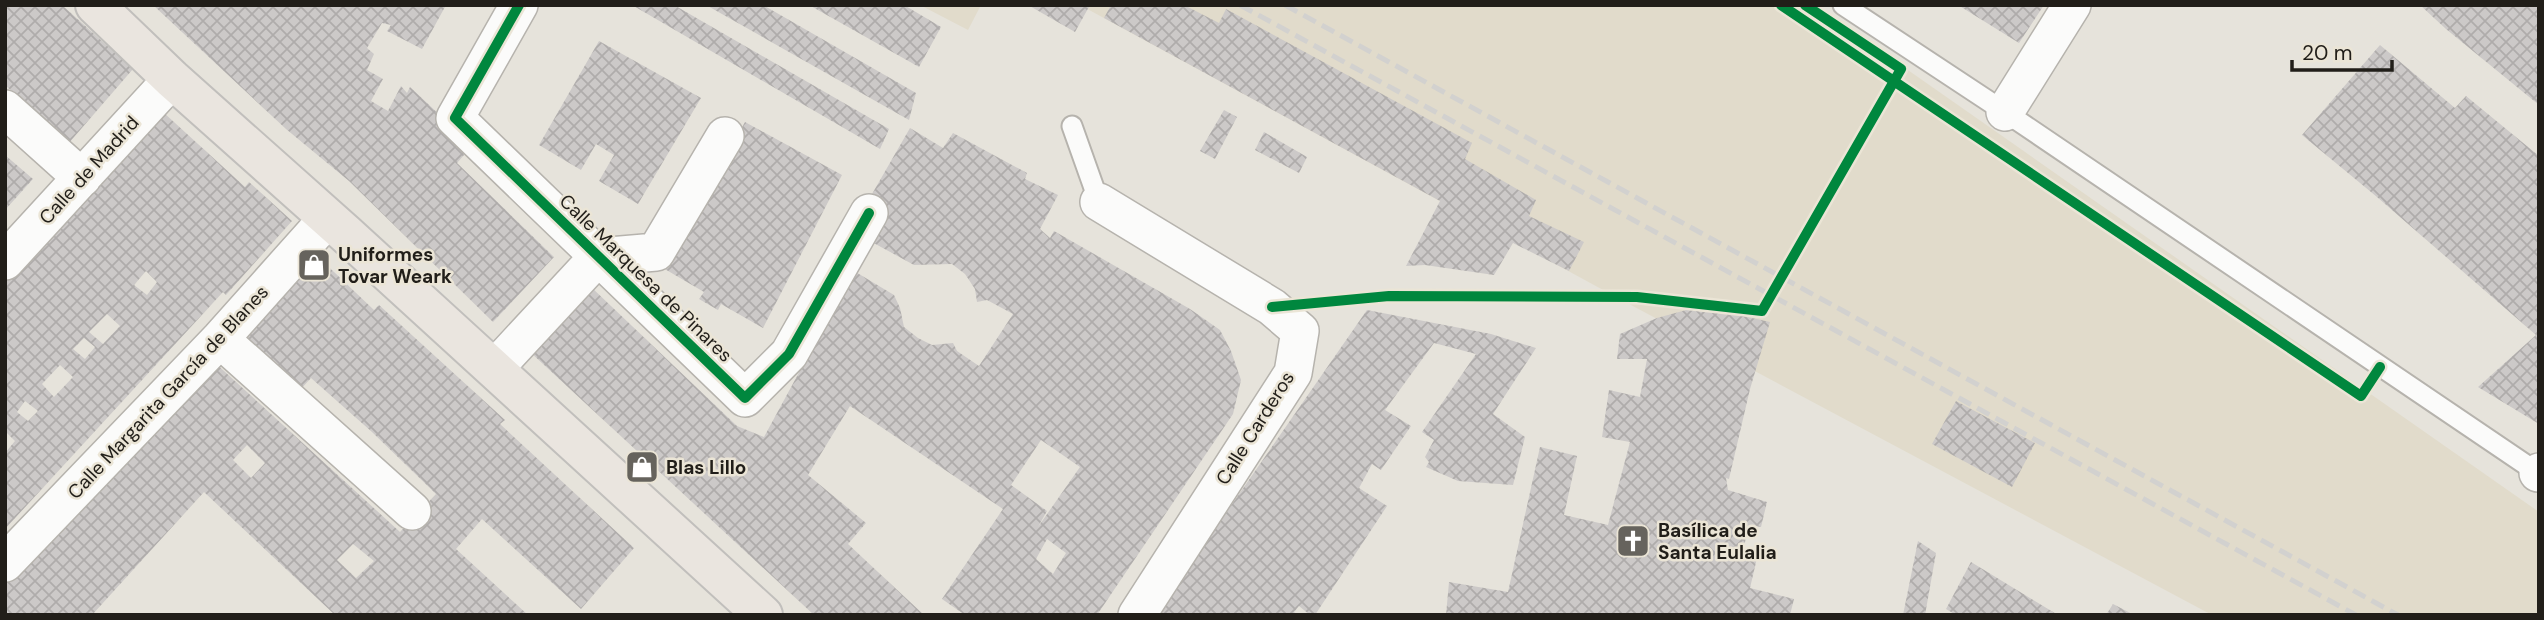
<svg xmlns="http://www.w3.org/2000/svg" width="2544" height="620" font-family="'DM Sans',sans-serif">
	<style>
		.built { fill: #e1dbcb }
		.building { fill: url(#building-cross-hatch); fill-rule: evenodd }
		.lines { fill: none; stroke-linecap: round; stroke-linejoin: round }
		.service-casing { stroke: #b6b3ad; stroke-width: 23 }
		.minor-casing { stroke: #b6b3ad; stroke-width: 40 }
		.primary-casing { stroke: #c1bfbc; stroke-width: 42 }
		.service { stroke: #fbfbfa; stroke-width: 19 }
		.minor { stroke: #fbfbfa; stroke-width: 37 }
		.primary { stroke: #eae5df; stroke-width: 38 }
		.rail { stroke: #d2d1cf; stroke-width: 5; stroke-dasharray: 14 7; stroke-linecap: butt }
		.cycleway-casing { stroke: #ebe5d6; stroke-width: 15 }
		.cycleway { stroke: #00873e; stroke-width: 10 }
		.labels { text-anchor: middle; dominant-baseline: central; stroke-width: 5; stroke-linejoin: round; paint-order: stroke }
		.street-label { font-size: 19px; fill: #211e19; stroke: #ebe5d6 }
		.poi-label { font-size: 19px; font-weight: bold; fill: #211e19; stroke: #ebe5d6; text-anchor: start }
	</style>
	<defs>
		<pattern id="building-cross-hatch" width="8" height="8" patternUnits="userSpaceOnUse" patternTransform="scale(1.75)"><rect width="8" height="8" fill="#ccc9c8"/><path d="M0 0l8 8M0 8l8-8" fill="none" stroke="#afacab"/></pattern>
	</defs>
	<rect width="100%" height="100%" fill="#e6e3db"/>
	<!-- built -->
	<path class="built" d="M920,5H981L968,30Z
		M1080,5H1815L2539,512V615H2212L1616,297Z"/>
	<!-- building -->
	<path class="building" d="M5,5H62L133,69L68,144L5,85Z
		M153,5H446L422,49L387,31L391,25L382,23L367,48L374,54L367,70L383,79L371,101L388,111L401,86L407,93L410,87L460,134L464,155L457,163L554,257L493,322L349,181L286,129Z
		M632,5H674L889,129L880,149Z
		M706,5H763L916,93L909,120Z
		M809,5H904L941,27L919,67Z
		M1028,5H1090L1075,32Z
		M1111,5H1184L1219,23L1226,9L1472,143L1465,159L1536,200L1529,216L1584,242L1569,271L1513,243L1494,275L1425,265L1406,266L1440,201L1104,18Z
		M1958,5H2044L2019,43Z
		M2420,5H2539V105L2446,29Z
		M599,41L701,98L638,204L599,181L614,155L596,144L581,170L539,145Z
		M2380,45L2455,108L2466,96L2539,156V424L2478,387L2536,335L2377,197L2302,135Z
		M1224,110L1237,117L1215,159L1200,151Z
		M163,112L245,187L249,182L292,221L226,295L223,292L5,529V453L15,441L5,431V283ZM146,271L157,282L147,295L134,285ZM107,314L120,326L103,344L89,332ZM84,338L95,347L85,359L73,349ZM60,365L73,377L54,397L42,384ZM25,401L38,411L28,421L17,412Z
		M745,122L842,175L763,328L721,304L718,310L699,299L704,292L663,268Z
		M910,128L943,148L953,133L1027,173L1025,179L1058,195L1040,229L1050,238L1054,231L1190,309L1220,330L1231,351L1241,380L1233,414L1097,615H965L942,599L1003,509L850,406L808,475L866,523L848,544L924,615H814L529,351L590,286L737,426L764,437L854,271L894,295L900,308L904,327L918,338L932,345L953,343L957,351L979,366L1013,314L987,300L977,302L975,289L965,274L952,264L914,265L870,241L888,210L868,201ZM1041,440L1080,467L1038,527L1047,511L1011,485ZM1047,539L1066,553L1053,574L1036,559Z
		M1264,132L1307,157L1299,173L1255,150Z
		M5,155L33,179L5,210Z
		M314,253L374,310L379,305L505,420L500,424L634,548L581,609L482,519L456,549L528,615H335L204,492L92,615H5V584L212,360L400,532L436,494L372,432L311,378L300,390L238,334ZM247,445L265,463L251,478L233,460ZM353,544L374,561L356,578L337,560Z
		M1690,309L1716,310L1770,322L1750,389L1729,479L1726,478L1728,490L1767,502L1761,527L1749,525L1742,555L1757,558L1750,588L1794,599L1790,615H1446L1449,582L1508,592L1540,447L1577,456L1564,515L1608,525L1630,442L1602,437L1609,390L1640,397L1647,359H1617L1620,334L1657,318Z
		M1367,310L1491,334L1536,348L1493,414L1525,437L1513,485L1458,481L1426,467L1429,462L1425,457L1434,440L1422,432L1476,354L1434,343L1385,410L1411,426L1381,470L1372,464L1359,488L1387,506L1315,615H1310L1299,606L1294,612L1297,615H1155Z
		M1956,401L2035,443L2012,487L1932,444Z
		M1918,541L1936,553L1925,615H1903Z
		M1971,562L2058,615H1956L1946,609Z
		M2113,604L2134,615H2106Z"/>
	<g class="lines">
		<defs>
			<path id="service" d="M1843,5L2005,112L2538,473
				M1072,126L1099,202"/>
			<path id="minor" d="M519,5L455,118L745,398L789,354L869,213
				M5,109L82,178
				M2005,112L2072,5
				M1099,202L1272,307L1300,331L1293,373L1137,615
				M5,261L172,79
				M220,339L412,511
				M494,369L598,257L656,252L725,136
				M2538,473L2539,472
				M5,563L220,339L328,218"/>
			<path id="primary" d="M95,5L172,79L346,234L763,615"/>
		</defs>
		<!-- service casing -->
		<use href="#service" class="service-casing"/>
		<!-- minor casing -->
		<use href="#minor" class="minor-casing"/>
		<!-- primary casing -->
		<use href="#primary" class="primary-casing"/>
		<!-- service -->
		<use href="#service" class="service"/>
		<!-- minor -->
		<use href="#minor" class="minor"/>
		<!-- primary -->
		<use href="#primary" class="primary"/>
		<!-- rail -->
		<path class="rail" d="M1240,5L2356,615
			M1285,5L2398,615"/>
		<defs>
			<path id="cycleway" d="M519,5L455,118L745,398L789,354L869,213
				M1781,5L2361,396L2380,367
				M1272,307L1389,296L1637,297L1762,311L1901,69L1805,5"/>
		</defs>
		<!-- cycleway casing -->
		<use href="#cycleway" class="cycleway-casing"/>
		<!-- cycleway -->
		<use href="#cycleway" class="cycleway"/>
	</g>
	<!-- icons -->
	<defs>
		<symbol id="shop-square" viewBox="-11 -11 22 22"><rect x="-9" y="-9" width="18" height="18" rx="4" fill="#66635d" stroke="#ebe5d6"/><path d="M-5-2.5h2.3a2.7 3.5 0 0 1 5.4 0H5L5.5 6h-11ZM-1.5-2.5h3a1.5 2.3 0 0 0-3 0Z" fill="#fff"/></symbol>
		<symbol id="church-square" viewBox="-11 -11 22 22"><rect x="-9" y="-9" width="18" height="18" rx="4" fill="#66635d" stroke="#ebe5d6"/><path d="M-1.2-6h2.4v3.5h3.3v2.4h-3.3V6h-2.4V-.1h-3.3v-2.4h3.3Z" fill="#fff"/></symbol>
	</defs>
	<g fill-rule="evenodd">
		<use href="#shop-square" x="295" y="246" width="38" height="38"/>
		<use href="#shop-square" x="623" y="448" width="38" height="38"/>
		<use href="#church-square" x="1614" y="522" width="38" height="38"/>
	</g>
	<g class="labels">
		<!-- street labels -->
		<g class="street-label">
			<text transform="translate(89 170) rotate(-48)">Calle de Madrid</text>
			<text transform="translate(646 278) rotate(44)">Calle Marquesa de Pinares</text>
			<text transform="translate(168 392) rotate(-47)">Calle Margarita García de Blanes</text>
			<text transform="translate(1255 428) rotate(-58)">Calle Carderos</text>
		</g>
		<!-- poi labels -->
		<g class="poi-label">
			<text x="338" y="254">Uniformes<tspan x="338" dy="22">Tovar Weark</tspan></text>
			<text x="666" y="467">Blas Lillo</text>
			<text x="1658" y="530">Basílica de<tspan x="1658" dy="22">Santa Eulalia</tspan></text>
		</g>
	</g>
	<!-- border -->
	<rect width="2544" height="620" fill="none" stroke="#211e19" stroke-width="14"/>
	<!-- scale -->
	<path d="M2292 60v10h100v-10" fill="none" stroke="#211e19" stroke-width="3.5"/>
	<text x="2302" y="60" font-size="21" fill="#211e19" stroke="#ebe5d6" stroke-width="5" paint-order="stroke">20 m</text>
</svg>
